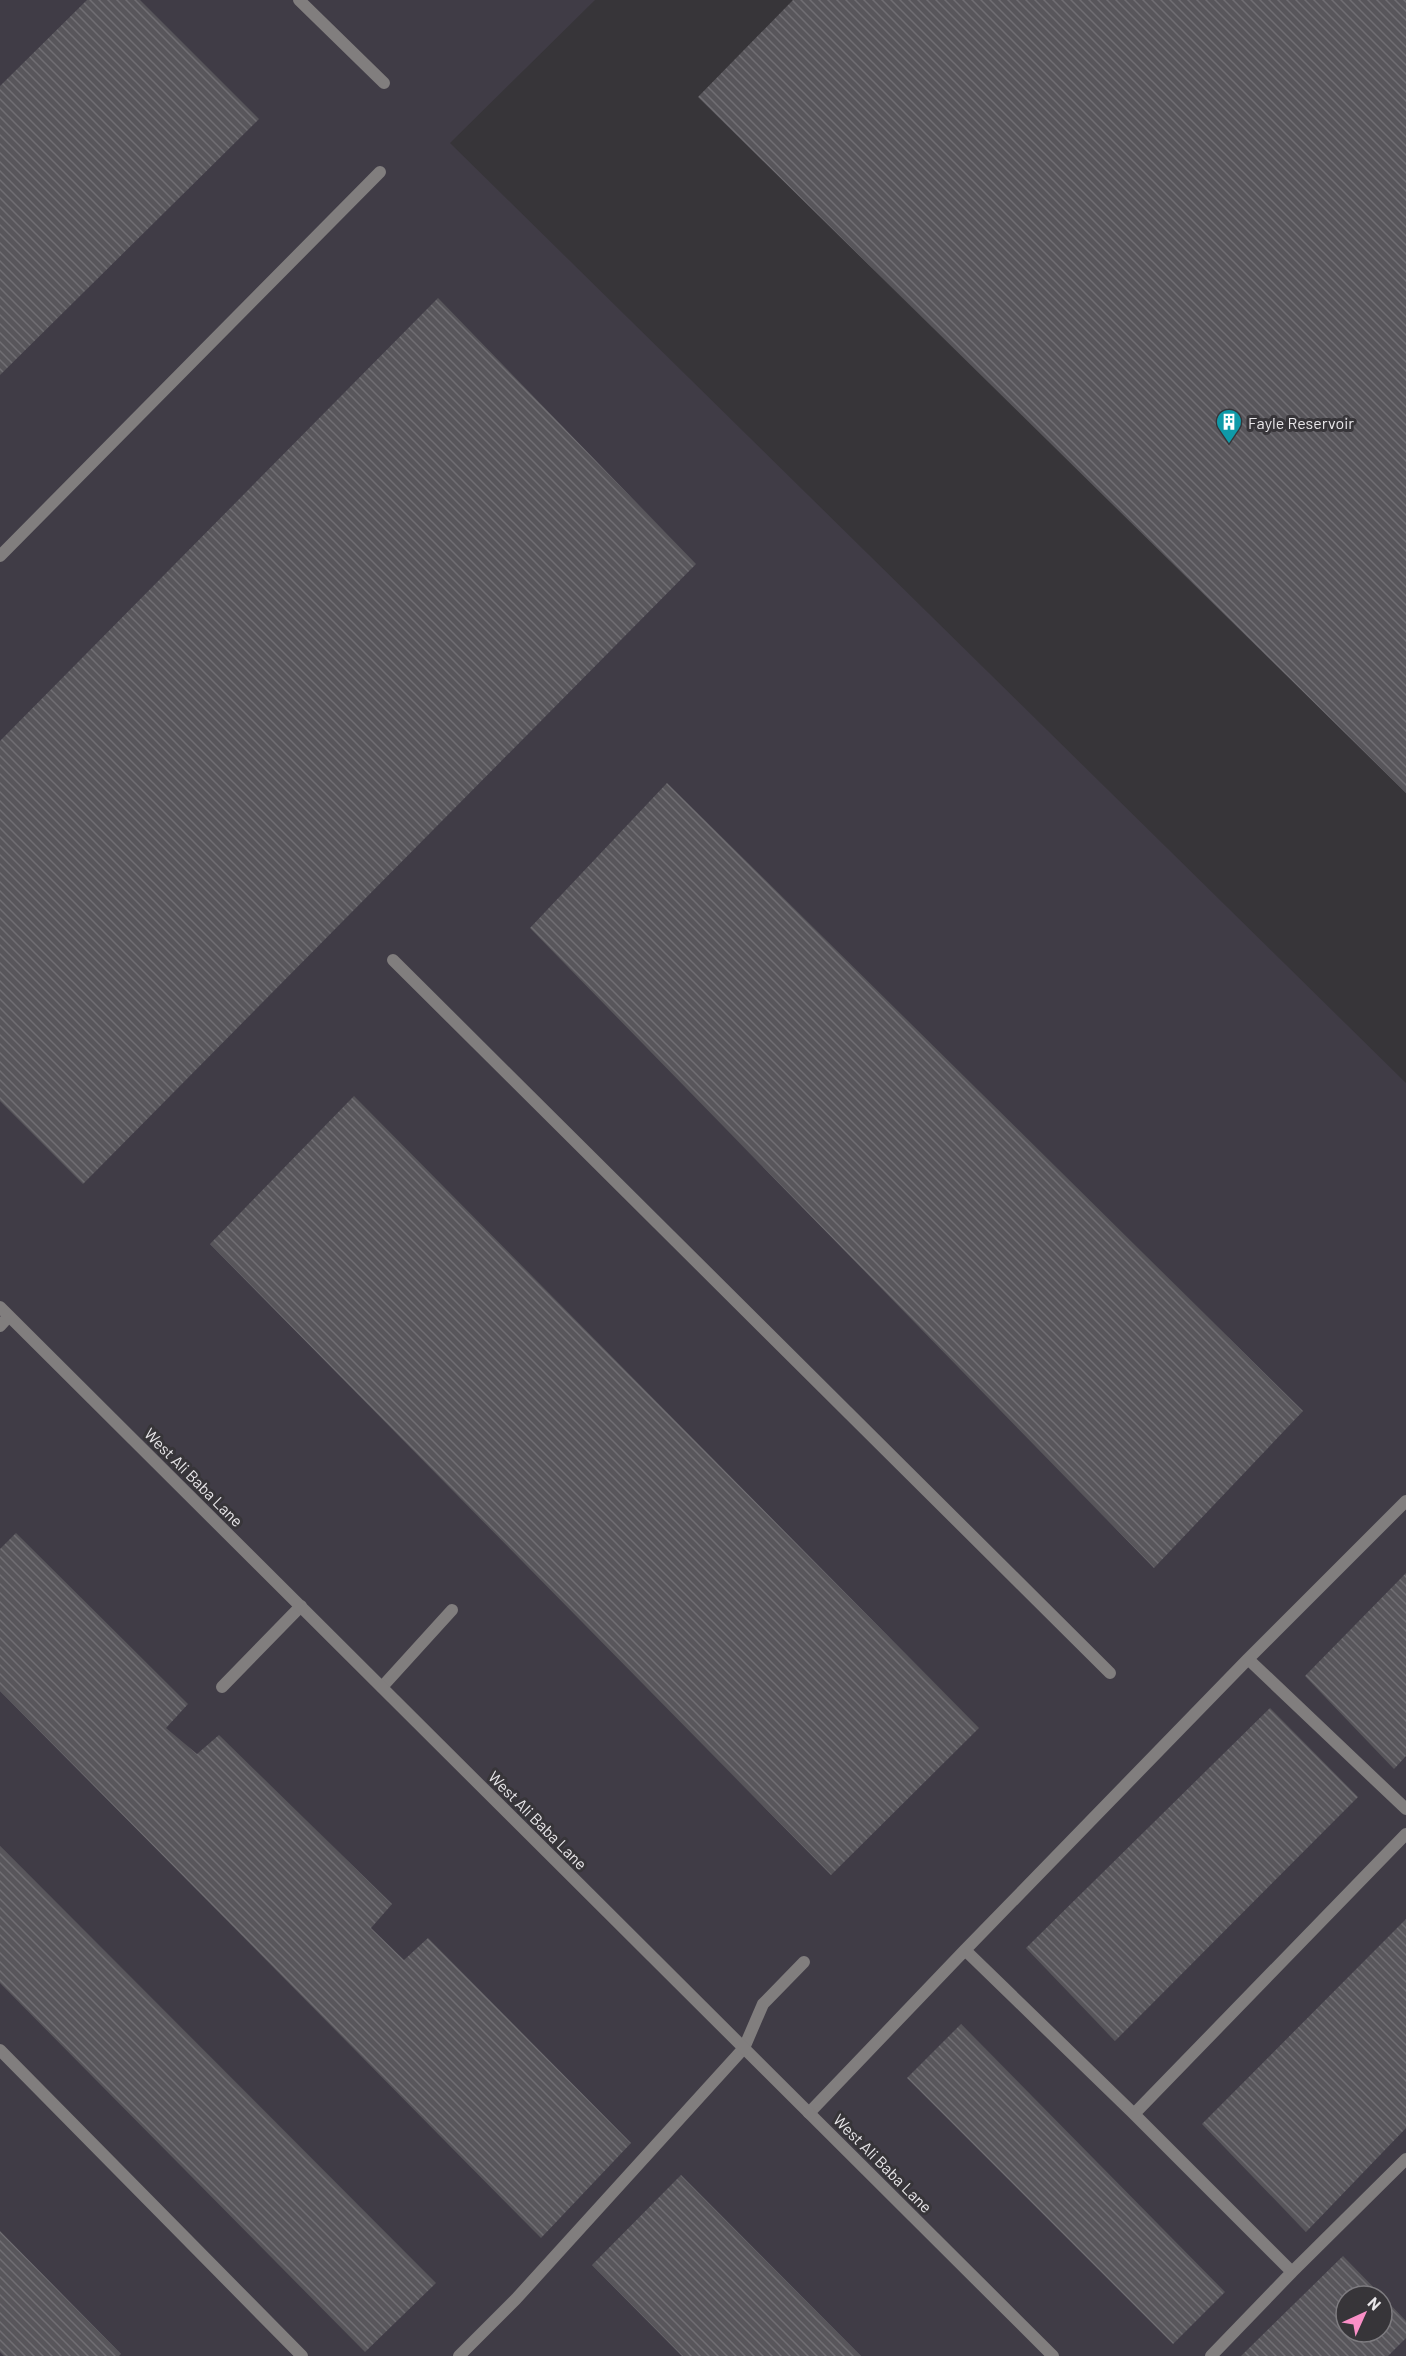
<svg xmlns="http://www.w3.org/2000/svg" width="1406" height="2356" font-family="Barlow,sans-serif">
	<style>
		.built { fill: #403c46; fill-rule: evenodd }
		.building { fill: url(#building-back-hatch) }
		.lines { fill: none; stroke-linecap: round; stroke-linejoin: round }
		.lane { stroke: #817e7e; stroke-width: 12 }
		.street { stroke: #817e7e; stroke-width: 12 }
		.labels { text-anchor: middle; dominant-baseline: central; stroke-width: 6; stroke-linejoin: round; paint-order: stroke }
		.poi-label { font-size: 16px; fill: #e9e7ea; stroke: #373539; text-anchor: start }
		.street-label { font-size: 16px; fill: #e9e7ea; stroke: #373539 }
	</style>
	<defs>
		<pattern id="building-back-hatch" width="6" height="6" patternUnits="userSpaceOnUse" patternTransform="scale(1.5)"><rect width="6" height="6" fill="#58565b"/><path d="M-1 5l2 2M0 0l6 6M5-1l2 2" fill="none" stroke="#706e73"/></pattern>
	</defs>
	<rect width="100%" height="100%" fill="#373539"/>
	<!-- built -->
	<path class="built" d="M0,0H595L450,143L1406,1083V2356H0ZM1346,2296H1382V2332H1346Z"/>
	<!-- building -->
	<path class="building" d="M87,0H140L259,119L0,375V86Z
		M793,0H1406V793L698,97Z
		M438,298L696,564L83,1184L0,1101V741Z
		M667,783L1303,1411L1154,1568L530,928Z
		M354,1096L979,1728L831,1875L210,1244Z
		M16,1533L188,1704L166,1728L197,1754L219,1735L392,1904L371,1928L404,1960L428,1938L631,2143L541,2238L0,1691V1549Z
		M1406,1573V1756L1394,1769L1305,1676Z
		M1270,1708L1358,1797L1115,2041L1026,1948Z
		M0,1846L436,2283L365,2352L0,1983Z
		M1406,1919V2128L1306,2232L1202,2124Z
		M961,2024L1225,2292L1173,2344L907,2078Z
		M681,2175L861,2356H682L592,2265Z
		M0,2231L121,2354L119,2356H4L0,2352Z
		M1343,2256L1382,2296H1346V2332H1382V2296L1406,2321V2338L1388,2356H1241Z"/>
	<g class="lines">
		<!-- lane -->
		<path class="lane" d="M0,556L380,172
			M393,960L1110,1673
			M1248,1659L1406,1501
			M222,1687L301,1606
			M382,1687L452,1610
			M0,2050L302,2356
			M809,2113L965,1950
			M1134,2114L965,1950L1248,1659L1406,1809
			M1292,2272L1406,2159
			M459,2356L516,2299L744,2048L763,2004L804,1962
			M1211,2356L1292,2272L1134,2114L1406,1834"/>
		<!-- street -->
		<path class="street" d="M299,0L384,83
			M0,1307L1053,2356
			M0,1326L9,1316"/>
	</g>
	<!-- icons -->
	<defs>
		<symbol id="building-pin" viewBox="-11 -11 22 30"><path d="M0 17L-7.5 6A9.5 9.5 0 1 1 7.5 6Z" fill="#0f9aa8" stroke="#373539"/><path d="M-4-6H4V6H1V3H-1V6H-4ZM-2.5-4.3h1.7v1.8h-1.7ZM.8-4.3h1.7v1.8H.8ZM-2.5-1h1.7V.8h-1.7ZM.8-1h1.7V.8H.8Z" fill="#fff"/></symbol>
	</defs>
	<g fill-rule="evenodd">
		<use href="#building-pin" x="1214" y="407" width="30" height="40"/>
	</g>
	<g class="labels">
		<!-- poi labels -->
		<g class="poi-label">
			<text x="1248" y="422">Fayle Reservoir</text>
		</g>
		<!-- street labels -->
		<g class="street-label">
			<text transform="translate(194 1477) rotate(45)">West Ali Baba Lane</text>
			<text transform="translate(538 1820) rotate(45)">West Ali Baba Lane</text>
			<text transform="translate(883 2163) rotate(45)">West Ali Baba Lane</text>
		</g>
	</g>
	<!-- north arrow -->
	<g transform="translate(1364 2314) rotate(45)"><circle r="28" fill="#373539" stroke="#7e7c80" stroke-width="1.5"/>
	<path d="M0-4.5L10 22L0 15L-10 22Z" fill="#fa8fc7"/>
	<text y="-9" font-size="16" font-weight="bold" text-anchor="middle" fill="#e9e7ea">N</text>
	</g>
</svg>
